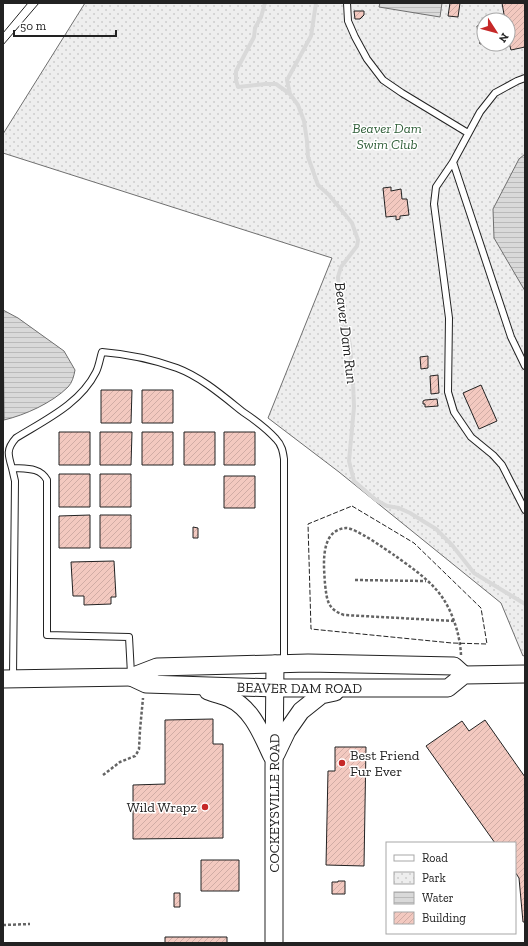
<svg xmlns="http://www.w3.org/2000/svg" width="528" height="946" font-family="'Zilla Slab',serif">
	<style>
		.park { fill: url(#park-dots); stroke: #6f6f6f; fill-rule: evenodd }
		.water { fill: url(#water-rules); stroke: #6f6f6f }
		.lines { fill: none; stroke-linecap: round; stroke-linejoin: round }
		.stream { stroke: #d9d9d9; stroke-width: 4 }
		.building { fill: url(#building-hatch); stroke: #222 }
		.lane-casing { stroke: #222; stroke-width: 8 }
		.secondary-casing { stroke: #222; stroke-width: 19 }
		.path { stroke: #646464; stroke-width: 2.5; stroke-dasharray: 3 2; stroke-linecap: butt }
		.lane { stroke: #fff; stroke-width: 6 }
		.secondary { stroke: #fff; stroke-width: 17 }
		.tram { stroke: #222; stroke-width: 1 }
		.fence { stroke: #222; stroke-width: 1; stroke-dasharray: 5 2; stroke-linecap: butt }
		.poi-dot { fill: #c62828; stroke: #fff; stroke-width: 1.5 }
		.labels { text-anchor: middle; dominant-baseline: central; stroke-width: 3; stroke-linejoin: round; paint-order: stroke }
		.park-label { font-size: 14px; font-style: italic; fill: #2f5e38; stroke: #fff }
		.street-label { font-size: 14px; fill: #222; stroke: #fff }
		.poi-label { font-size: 14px; fill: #222; stroke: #fff; text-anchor: start }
		.water-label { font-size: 15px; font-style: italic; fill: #222; stroke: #fff }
	</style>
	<defs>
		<pattern id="park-dots" width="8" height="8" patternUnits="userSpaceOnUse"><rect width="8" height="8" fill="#eee"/><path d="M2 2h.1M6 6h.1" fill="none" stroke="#ccc" stroke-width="1.8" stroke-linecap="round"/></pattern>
		<pattern id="water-rules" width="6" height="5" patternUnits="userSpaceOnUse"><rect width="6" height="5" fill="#d9d9d9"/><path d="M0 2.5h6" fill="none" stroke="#bababa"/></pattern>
		<pattern id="building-hatch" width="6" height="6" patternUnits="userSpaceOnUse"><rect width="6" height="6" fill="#f3c9c0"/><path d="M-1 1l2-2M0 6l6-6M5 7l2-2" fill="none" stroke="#d0aca5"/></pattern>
	</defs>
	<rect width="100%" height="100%" fill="#fff"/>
	<!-- park -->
	<path class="park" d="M85,3H525V655L523,656L501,603L339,472L268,418L332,258L3,153V134ZM484,20H508V44H484Z"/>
	<!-- water -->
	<path class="water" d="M380,3H442L440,17L379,7Z
		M525,154V291L494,238L493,209L519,159Z
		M3,310L18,318L64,351L75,370C74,376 72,383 68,387C52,403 25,415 4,420Z"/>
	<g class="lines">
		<!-- stream -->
		<path class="stream" d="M265,3L261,17L255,28L254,37L236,71V80L238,87L265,84H276L290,94
			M316,3L311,36L287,80L290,94L298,105L304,121L307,141L308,157L318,185L329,195L352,223L358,240L357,246L341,267L338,277L340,300L350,345L353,382L354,407L349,461L354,481L376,500L387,506L399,508L410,513L436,529L452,545L474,573L525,604"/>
	</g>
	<!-- building -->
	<path class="building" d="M450,3H460L458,17L448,16Z
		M502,3H525V47L511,50L508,39V20H505Z
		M354,11H364V15L360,19H355Z
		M484,25V43L480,44L477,26Z
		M391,187V191L401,189L402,199H407L409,215L400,216V219L396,220V216L386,217L383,188Z
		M428,356V368L421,369L420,357Z
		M438,375L439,393L431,394L430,376Z
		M481,385L497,421L479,429L463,393Z
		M101,390H132L131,423H101Z
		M142,390H173V423H142Z
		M437,399L438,406L425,407V404H423V401L425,400Z
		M59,432H90V465H59Z
		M100,432H132L131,465H100Z
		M142,432H173V465H142Z
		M184,432H215V465H184Z
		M224,432H255V465H224Z
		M59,474H90V507H59Z
		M100,474H131V507H100Z
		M224,476H255V508H224Z
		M90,515V548H59V516Z
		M100,515H131V548H100Z
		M193,527L198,528V538H193Z
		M114,561L116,597H111V604L84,605V596H73L71,562Z
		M213,719V744H223V838L133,839V785L165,784V720Z
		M485,720L525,777V922H523L519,878L515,872V843H495L426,746L462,721L469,731Z
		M335,747H366L364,866L326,865L328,771H335Z
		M201,860H239V891H201Z
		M338,881H345V894H332V882H338Z
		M174,893H180V907H174Z
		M165,937H227V943H165Z"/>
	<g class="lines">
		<defs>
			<path id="lane" d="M347,3L348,21L355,37L367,59L383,80L402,93L468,133
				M525,78L517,81L495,93L480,112L453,162L436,187L434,204L449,318L448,392L454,412L471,437L493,455L502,465L525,510
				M453,162L511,337L525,366
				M12,468L15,481L13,677
				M131,674L129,637L47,635V480C40,467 26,469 12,468C8,455 6,449 16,438C45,420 80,404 96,372C99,366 100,358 102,352C127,354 152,359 177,368C201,377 223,396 243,412C255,420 267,429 276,439C282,445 283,452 284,459V662"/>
			<g id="secondary">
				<path id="s1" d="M131,677L146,684L275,688H448L464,675L525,674"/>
				<path d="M3,679L131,677L157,667L308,663L454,666L464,675"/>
				<path d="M208,691C215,694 223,695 229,698C252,708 262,735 272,756"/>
				<path d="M276,754L287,731L301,711L321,695L335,692"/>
				<path id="s2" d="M274,943V769L275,664"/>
			</g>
		</defs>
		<!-- lane casing -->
		<use href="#lane" class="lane-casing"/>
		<!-- secondary casing -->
		<use href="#secondary" class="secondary-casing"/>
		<!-- path -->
		<path class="path" d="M355,580L426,581
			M454,621L344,615C327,609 327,600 325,584C324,567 319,530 346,528C356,528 385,549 394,555C411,567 433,582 444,600C454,616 460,636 461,655
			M103,775L120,762L135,756L137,753L139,749L140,730L143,698
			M3,925L30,924"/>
		<!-- lane -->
		<use href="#lane" class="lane"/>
		<!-- secondary -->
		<use href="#secondary" class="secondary"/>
		<!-- tram -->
		<path class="tram" d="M3,33L28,3
			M3,45L39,3"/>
		<!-- fence -->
		<path class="fence" d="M352,506L414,543L481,608L487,644L452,643L311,629L308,524Z"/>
	</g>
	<!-- markers -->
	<g class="poi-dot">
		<circle cx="342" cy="763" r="4"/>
		<circle cx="205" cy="807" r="4"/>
	</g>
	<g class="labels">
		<!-- park labels -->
		<g class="park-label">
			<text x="387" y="128">Beaver Dam<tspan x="387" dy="16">Swim Club</tspan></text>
		</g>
		<!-- street labels -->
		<g class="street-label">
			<text stroke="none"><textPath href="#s1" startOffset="170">BEAVER DAM ROAD</textPath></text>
			<text stroke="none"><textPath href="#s2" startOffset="140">COCKEYSVILLE ROAD</textPath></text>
		</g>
		<!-- poi labels -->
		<g class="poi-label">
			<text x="350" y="755">Best Friend<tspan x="350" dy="16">Fur Ever</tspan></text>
			<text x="197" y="807" text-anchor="end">Wild Wrapz</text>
		</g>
		<!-- water labels -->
		<g class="water-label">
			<text transform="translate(346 333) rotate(83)">Beaver Dam Run</text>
		</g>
	</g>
	<!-- border -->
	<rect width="528" height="946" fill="none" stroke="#222222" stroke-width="8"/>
	<!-- legend -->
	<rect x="386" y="842" width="130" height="92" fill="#ffffff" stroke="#a7a7a7"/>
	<rect x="394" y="855" width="20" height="6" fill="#ffffff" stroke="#a7a7a7"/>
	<text x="422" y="862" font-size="12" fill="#222222">Road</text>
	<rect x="394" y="872" width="20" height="12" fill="url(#park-dots)" stroke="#a7a7a7"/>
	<text x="422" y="882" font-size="12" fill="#222222">Park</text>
	<rect x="394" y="892" width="20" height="12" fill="url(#water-rules)" stroke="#a7a7a7"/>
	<text x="422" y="902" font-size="12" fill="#222222">Water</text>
	<rect x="394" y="912" width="20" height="12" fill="url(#building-hatch)" stroke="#a7a7a7"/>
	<text x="422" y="922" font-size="12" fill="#222222">Building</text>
	<!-- north arrow -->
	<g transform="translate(496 32) rotate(126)"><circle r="19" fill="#ffffff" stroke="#a7a7a7"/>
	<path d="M0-3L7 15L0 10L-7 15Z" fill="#c62828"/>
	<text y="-6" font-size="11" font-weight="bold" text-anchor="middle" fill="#222222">N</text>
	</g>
	<!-- scale -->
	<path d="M14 30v6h102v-6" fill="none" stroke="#222222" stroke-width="2"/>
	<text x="20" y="30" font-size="12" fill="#222222" stroke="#ffffff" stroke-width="3" paint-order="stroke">50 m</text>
</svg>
